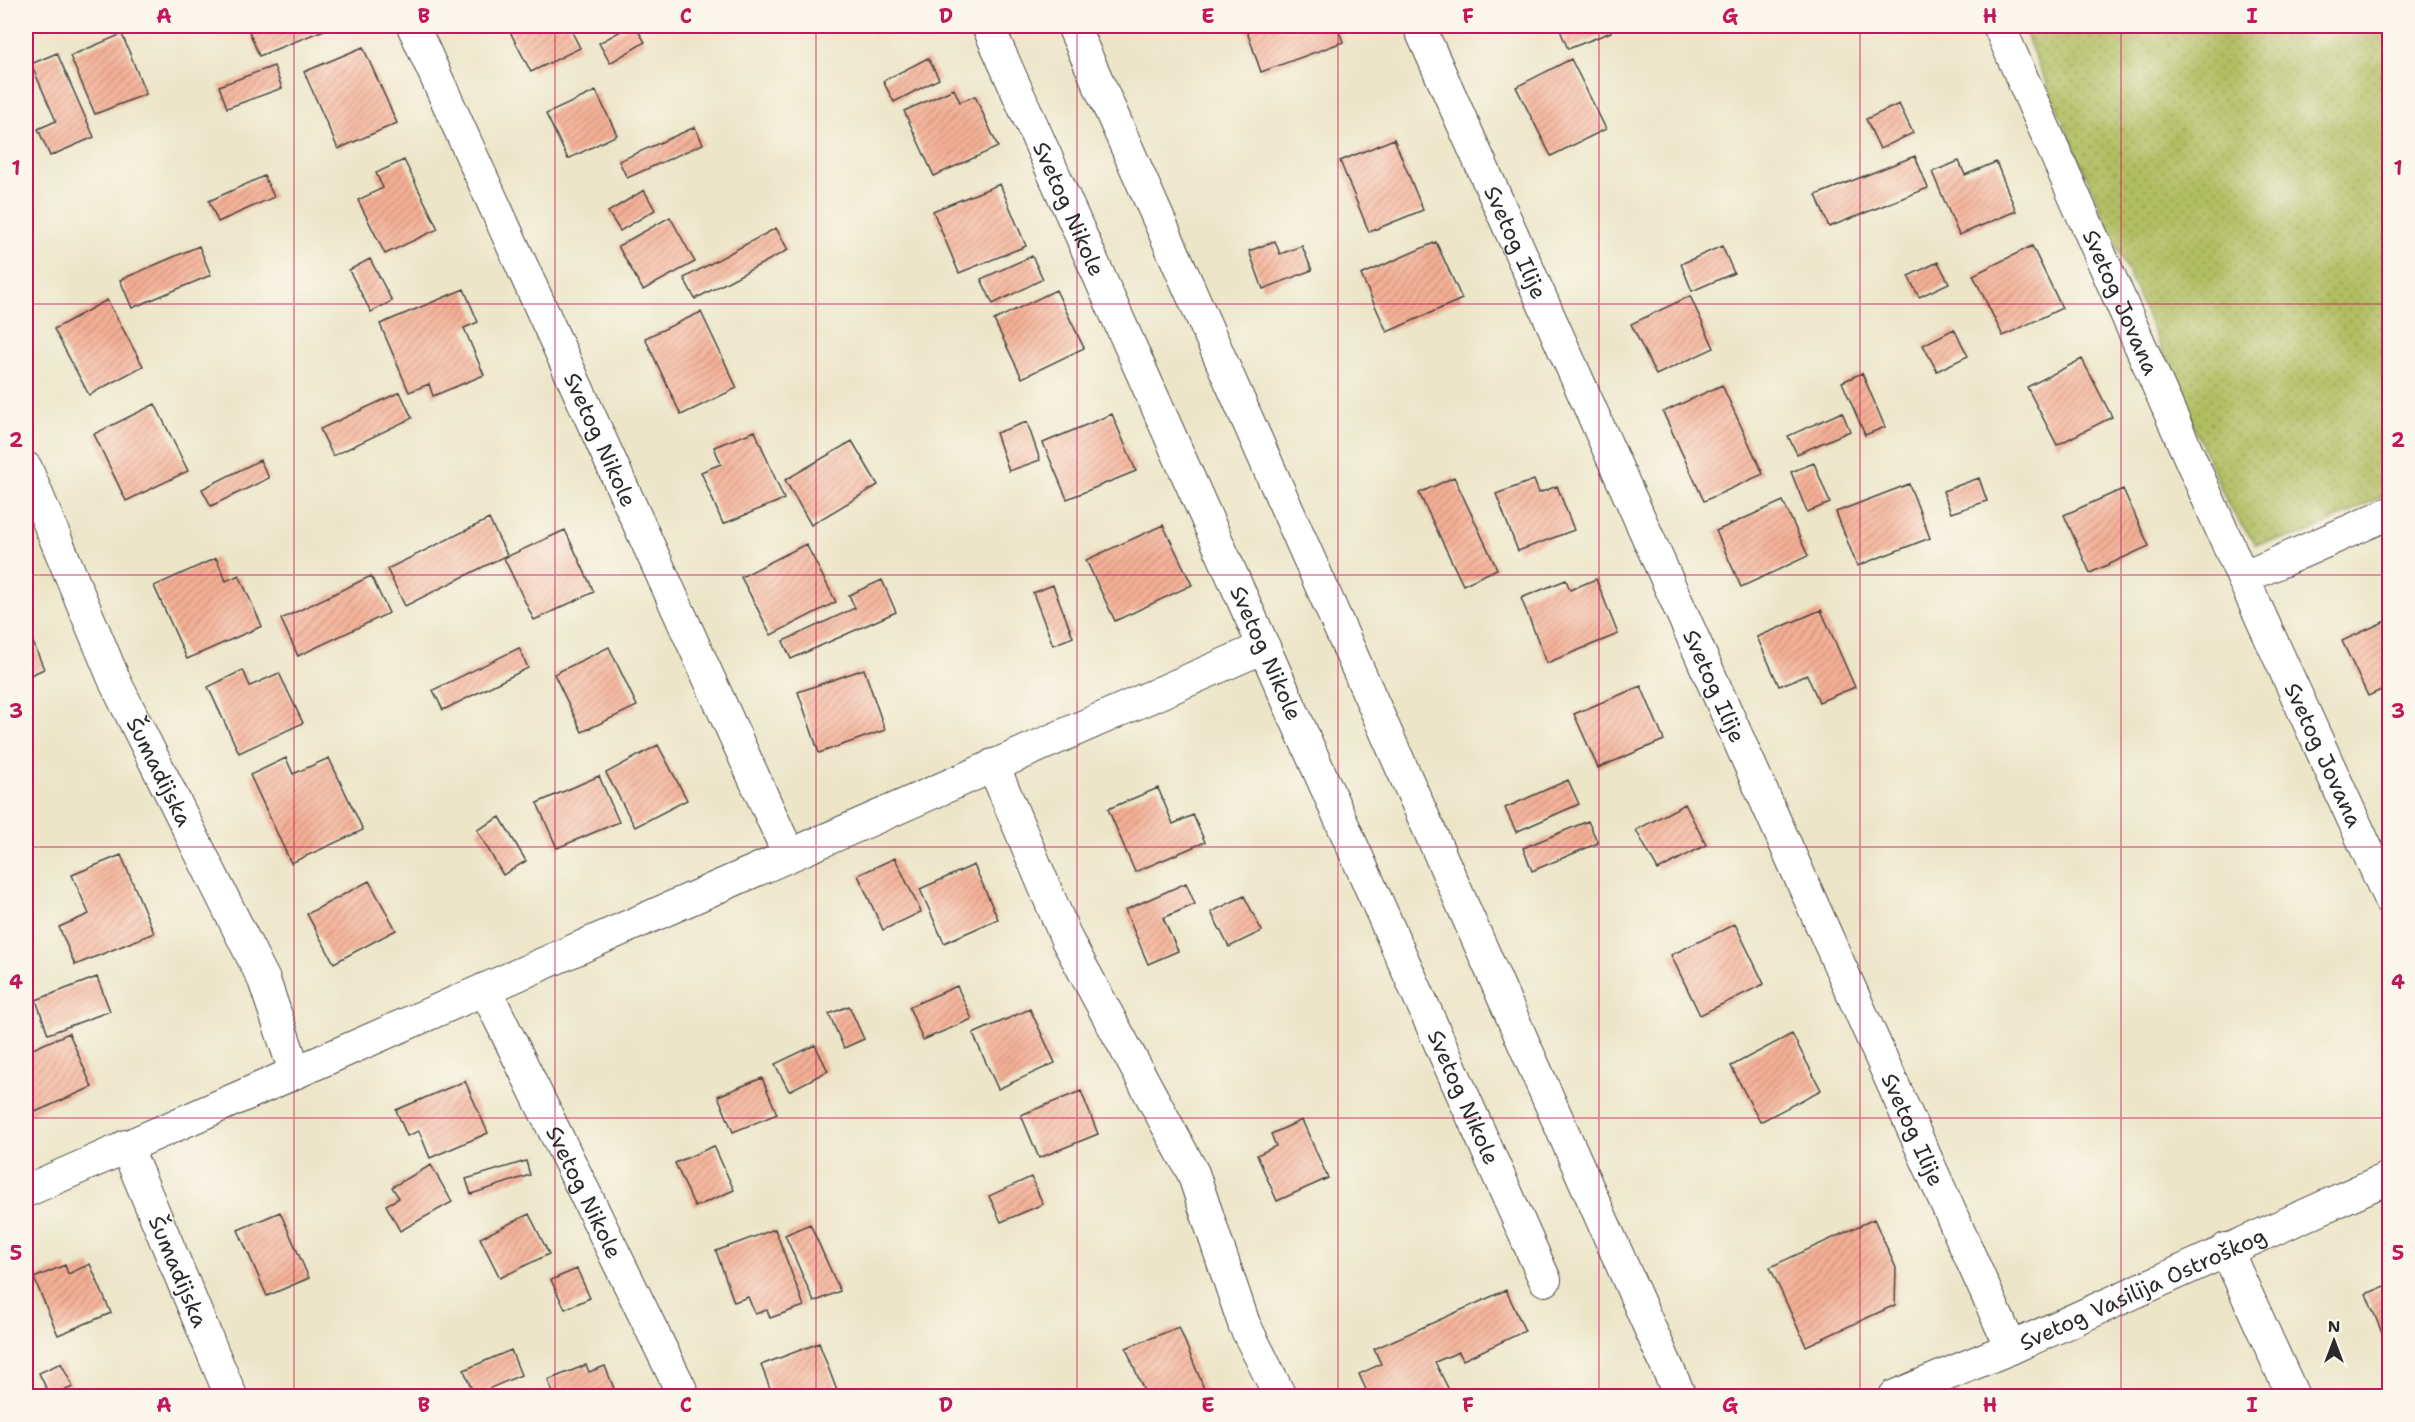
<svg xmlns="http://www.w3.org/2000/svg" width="2415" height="1422" font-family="'Shantell Sans',sans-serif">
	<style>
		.grass { fill: url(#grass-dots); stroke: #6e7446; stroke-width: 1.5 }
		.building { fill: url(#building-hatch) }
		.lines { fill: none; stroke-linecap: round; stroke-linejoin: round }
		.street-casing { stroke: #484743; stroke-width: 34 }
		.street { stroke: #fff; stroke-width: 32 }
		.grid { fill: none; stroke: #c2185b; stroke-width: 1.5; stroke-opacity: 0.55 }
		.labels { text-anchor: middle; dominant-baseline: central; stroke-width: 6; stroke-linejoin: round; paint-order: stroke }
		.street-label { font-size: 22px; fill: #2b2b2b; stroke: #fbf7ec }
		.neatline { fill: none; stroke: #c2185b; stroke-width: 2 }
		.grid-label { font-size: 20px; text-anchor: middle; font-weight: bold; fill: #c2185b }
	</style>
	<defs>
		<pattern id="grass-dots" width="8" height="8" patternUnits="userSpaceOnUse" patternTransform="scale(1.5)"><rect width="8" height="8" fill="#b0bd60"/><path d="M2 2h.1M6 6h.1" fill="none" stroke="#8f9a4f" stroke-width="1.8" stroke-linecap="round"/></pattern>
		<pattern id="building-hatch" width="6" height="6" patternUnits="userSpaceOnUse" patternTransform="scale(1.5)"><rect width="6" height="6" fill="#f5b096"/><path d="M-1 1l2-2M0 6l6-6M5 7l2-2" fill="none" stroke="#c78f7b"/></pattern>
	</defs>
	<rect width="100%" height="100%" fill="#fbf7ec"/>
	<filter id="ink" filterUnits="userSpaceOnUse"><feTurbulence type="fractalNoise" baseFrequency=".0167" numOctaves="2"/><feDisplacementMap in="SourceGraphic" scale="12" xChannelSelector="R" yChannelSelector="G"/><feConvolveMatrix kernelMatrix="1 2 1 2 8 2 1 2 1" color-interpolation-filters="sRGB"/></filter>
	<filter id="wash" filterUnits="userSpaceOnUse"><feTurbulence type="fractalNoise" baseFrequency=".008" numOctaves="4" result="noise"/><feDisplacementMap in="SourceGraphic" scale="24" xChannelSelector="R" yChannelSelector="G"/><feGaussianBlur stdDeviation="1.35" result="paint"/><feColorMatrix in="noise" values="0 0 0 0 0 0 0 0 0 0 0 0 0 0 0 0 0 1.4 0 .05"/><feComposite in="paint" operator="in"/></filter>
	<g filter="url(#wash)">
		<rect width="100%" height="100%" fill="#ece5c8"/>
		<!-- grass -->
		<path class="grass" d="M2022,26H2389V493L2303,535L2255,544L2229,507Z"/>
		<g id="blocks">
			<!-- building -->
			<path class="building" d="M247,26H334L259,56Z
				M507,26H569L580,48L531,72Z
				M630,26H635L645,42L610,63L599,43Z
				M870,26H893L874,34Z
				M1245,26H1337L1343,42L1261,72Z
				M1572,26H1608L1611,32L1568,49L1560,30Z
				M122,34L146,94L95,114L70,56Z
				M363,47L397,123L338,149L304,72Z
				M57,53L94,137L50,156L38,129L56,121L31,64Z
				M928,58L939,79L894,102L883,81Z
				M1571,59L1606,129L1551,156L1516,87Z
				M274,66L282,88L227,108L219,86Z
				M954,89L960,102L975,96L998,147L934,176L904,111Z
				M596,91L617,135L568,159L546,114Z
				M1899,104L1913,133L1880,149L1866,119Z
				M695,127L703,144L627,178L619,161Z
				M1394,139L1423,210L1369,232L1340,161Z
				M1915,156L1928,188L1829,227L1816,195Z
				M404,160L438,229L385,254L358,200L383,188L376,173Z
				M1959,161L1965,175L1996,162L2016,211L1959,235L1932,172Z
				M264,176L274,197L218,222L209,201Z
				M1000,184L1026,246L959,273L933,211Z
				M644,190L655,210L620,231L608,212Z
				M670,217L695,262L643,290L618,246Z
				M776,228L788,250L695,299L684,278Z
				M1275,241L1280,254L1302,246L1312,270L1263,289L1249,251Z
				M1436,242L1462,299L1387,332L1361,275Z
				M199,246L211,275L132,308L120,280Z
				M1722,246L1734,273L1692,291L1681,264Z
				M2032,246L2062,308L2003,336L1973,275Z
				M1032,256L1043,279L993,304L981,279Z
				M370,259L392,301L371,312L349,270Z
				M1938,262L1949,283L1919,297L1908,276Z
				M464,289L478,322L464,328L484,375L433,396L429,384L409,392L380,324Z
				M1056,290L1084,348L1022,378L994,320Z
				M1690,296L1714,348L1656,375L1631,324Z
				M107,300L143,366L89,395L54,329Z
				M701,312L737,388L681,415L645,338Z
				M1954,329L1968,356L1937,371L1923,345Z
				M2082,359L2112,417L2057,445L2027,387Z
				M1862,373L1885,427L1865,435L1842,382Z
				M1722,385L1763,474L1704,501L1663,412Z
				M400,392L412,418L333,456L320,429Z
				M155,404L188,471L126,501L94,434Z
				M1842,412L1850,431L1797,454L1788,436Z
				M1112,414L1136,471L1067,499L1043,443Z
				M1027,422L1040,460L1009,471L996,433Z
				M755,431L784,499L723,524L701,472L721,464L714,447Z
				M852,441L878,485L811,525L785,480Z
				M260,460L269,478L211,506L202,489Z
				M1814,463L1830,503L1807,512L1791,472Z
				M1454,477L1497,569L1463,585L1419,493Z
				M1979,478L1987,501L1951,513L1943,491Z
				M1534,480L1539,493L1557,486L1574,530L1518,551L1496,494Z
				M1909,484L1930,538L1857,566L1836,512Z
				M2123,489L2149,546L2090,573L2064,515Z
				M1783,501L1808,556L1741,587L1716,531Z
				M489,519L507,555L405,606L387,569Z
				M1163,525L1192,585L1115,621L1086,560Z
				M565,530L594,592L534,620L504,558Z
				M806,544L836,602L771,635L741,577Z
				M216,558L226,581L239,575L262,626L187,659L154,586Z
				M371,576L389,613L298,656L281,619Z
				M1596,579L1618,634L1547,663L1521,598L1566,580L1570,590Z
				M882,580L896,612L791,659L783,641L855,608L849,595Z
				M1053,585L1073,637L1053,645L1033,593Z
				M1821,610L1855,687L1819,702L1807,675L1779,686L1757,637Z
				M2390,619V686L2368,696L2342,641Z
				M26,625L44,669L26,677Z
				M609,647L637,706L582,732L554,674Z
				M519,648L528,668L443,710L433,690Z
				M864,669L885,730L819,753L798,692Z
				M243,670L250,686L279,673L303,723L239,753L208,687Z
				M1641,686L1664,740L1598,768L1574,714Z
				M658,745L687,800L635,827L606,773Z
				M286,758L293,774L329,758L363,830L291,863L250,775Z
				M599,776L619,822L557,848L537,803Z
				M1568,780L1579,804L1516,832L1505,808Z
				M1158,788L1173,824L1193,815L1205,842L1135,872L1108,809Z
				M1685,804L1706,845L1658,870L1636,830Z
				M500,817L526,861L503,875L477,830Z
				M1588,821L1598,843L1532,871L1523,848Z
				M121,855L154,933L75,965L59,927L89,914L72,875Z
				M895,858L921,912L883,930L858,875Z
				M974,865L998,919L944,943L920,889Z
				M369,881L396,930L334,963L307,914Z
				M1186,883L1195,904L1163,918L1178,951L1148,964L1125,910Z
				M1244,896L1262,931L1229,947L1211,912Z
				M1735,924L1764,984L1700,1015L1671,955Z
				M97,977L110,1011L48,1034L36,1000Z
				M957,986L972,1019L923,1040L909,1007Z
				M849,1006L864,1039L844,1048L829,1014Z
				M1030,1009L1055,1063L998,1089L973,1034Z
				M69,1033L92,1087L26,1116V1052Z
				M1792,1034L1821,1090L1760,1122L1731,1066Z
				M815,1045L828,1071L789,1091L775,1064Z
				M762,1078L777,1114L733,1132L718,1096Z
				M465,1081L488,1133L430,1158L419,1131L407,1136L396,1110Z
				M1081,1091L1098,1134L1039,1158L1021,1115Z
				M1302,1120L1328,1178L1277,1201L1257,1155L1276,1146L1271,1134Z
				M714,1146L734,1190L695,1207L675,1163Z
				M526,1161L530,1175L471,1194L466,1179Z
				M431,1165L452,1202L400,1231L386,1205L399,1198L392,1187Z
				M1031,1177L1043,1204L1001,1222L989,1196Z
				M280,1212L309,1278L267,1296L238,1230Z
				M529,1214L549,1254L500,1278L480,1238Z
				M1874,1219L1896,1268L1895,1305L1806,1346L1770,1267Z
				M810,1224L840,1291L814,1302L785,1235Z
				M775,1229L804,1306L770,1318L767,1310L755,1314L748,1297L734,1302L716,1251Z
				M90,1264L111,1313L58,1335L34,1278L65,1265L68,1274Z
				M577,1269L590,1298L565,1309L551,1280Z
				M2390,1284V1338L2385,1340L2366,1294Z
				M1506,1290L1525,1331L1463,1360L1459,1352L1435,1362L1452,1396H1369L1359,1374L1381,1364L1374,1349Z
				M1179,1327L1207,1396H1146L1126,1348Z
				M819,1343L839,1396H773L761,1365Z
				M511,1350L521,1375L474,1395L464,1370Z
				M61,1363L73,1387L50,1396L39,1373Z
				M586,1365L589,1372L605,1366L617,1396H554L548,1380Z"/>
		</g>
	</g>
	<g filter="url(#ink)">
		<use href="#blocks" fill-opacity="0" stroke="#484743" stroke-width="1.5"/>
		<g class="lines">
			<defs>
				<g id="street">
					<path id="s1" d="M413,26L789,855"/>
					<path id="s2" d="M988,26L1545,1280"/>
					<path d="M1073,26L1680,1396"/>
					<path id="s3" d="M1419,26L2011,1348"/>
					<path id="s4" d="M1999,26L2243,578L2390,900"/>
					<path id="s5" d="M26,468L116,684L264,980L295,1072"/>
					<path d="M2243,578L2390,513"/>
					<path d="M993,765L1067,940L1193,1173L1244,1324L1280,1396"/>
					<path id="s6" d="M485,989L684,1396"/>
					<path id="s7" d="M126,1146L231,1396"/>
					<path d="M26,1191L1264,647"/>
					<path d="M2226,1249L2293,1396"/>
					<path id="s8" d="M1895,1396L2011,1348L2390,1177"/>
				</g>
			</defs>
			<!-- street casing -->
			<use href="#street" class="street-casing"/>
			<!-- street -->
			<use href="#street" class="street"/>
		</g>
	</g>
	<!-- grid -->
	<path class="grid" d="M294,26V1396M555,26V1396M816,26V1396M1077,26V1396M1338,26V1396M1599,26V1396M1860,26V1396M2121,26V1396M26,304H2390M26,575H2390M26,847H2390M26,1118H2390"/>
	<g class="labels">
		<!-- street labels -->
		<g class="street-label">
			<text stroke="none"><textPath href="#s2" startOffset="200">Svetog Nikole</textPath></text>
			<text stroke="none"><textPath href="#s3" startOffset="237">Svetog Ilije</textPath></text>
			<text stroke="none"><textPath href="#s4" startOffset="302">Svetog Jovana</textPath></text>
			<text stroke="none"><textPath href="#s1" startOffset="454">Svetog Nikole</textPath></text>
			<text stroke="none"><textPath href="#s2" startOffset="686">Svetog Nikole</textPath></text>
			<text stroke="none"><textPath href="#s3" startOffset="723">Svetog Ilije</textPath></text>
			<text stroke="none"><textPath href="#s4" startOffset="798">Svetog Jovana</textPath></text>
			<text stroke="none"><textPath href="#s5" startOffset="332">Šumadijska</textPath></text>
			<text stroke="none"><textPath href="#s2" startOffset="1172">Svetog Nikole</textPath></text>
			<text stroke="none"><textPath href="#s3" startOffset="1209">Svetog Ilije</textPath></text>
			<text stroke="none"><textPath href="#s6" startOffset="226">Svetog Nikole</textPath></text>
			<text stroke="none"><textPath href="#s7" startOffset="136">Šumadijska</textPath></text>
			<text stroke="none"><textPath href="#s8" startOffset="270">Svetog Vasilija Ostroškog</textPath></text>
		</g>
	</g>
	<!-- margin -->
	<rect width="2415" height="1422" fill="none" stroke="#fbf7ec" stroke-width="66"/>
	<!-- north arrow -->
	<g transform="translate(2334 1341)" stroke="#fbf7ec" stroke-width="4.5" paint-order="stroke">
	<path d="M0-4.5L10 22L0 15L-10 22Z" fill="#2b2b2b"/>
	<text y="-9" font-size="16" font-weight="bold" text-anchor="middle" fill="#2b2b2b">N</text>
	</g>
	<rect x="33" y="33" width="2349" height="1356" class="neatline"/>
	<g class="grid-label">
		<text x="164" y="23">A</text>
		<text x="424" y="23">B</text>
		<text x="686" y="23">C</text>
		<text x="946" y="23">D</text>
		<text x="1208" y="23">E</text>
		<text x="1468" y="23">F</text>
		<text x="1730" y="23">G</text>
		<text x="1990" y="23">H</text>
		<text x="2252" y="23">I</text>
		<text x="16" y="175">1</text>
		<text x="2398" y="175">1</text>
		<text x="16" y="447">2</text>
		<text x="2398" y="447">2</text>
		<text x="16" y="718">3</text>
		<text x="2398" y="718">3</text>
		<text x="16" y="989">4</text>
		<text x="2398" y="989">4</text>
		<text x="16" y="1260">5</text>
		<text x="2398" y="1260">5</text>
		<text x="164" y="1412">A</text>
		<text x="424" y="1412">B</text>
		<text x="686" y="1412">C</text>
		<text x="946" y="1412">D</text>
		<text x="1208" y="1412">E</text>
		<text x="1468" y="1412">F</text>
		<text x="1730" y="1412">G</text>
		<text x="1990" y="1412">H</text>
		<text x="2252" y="1412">I</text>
	</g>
</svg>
